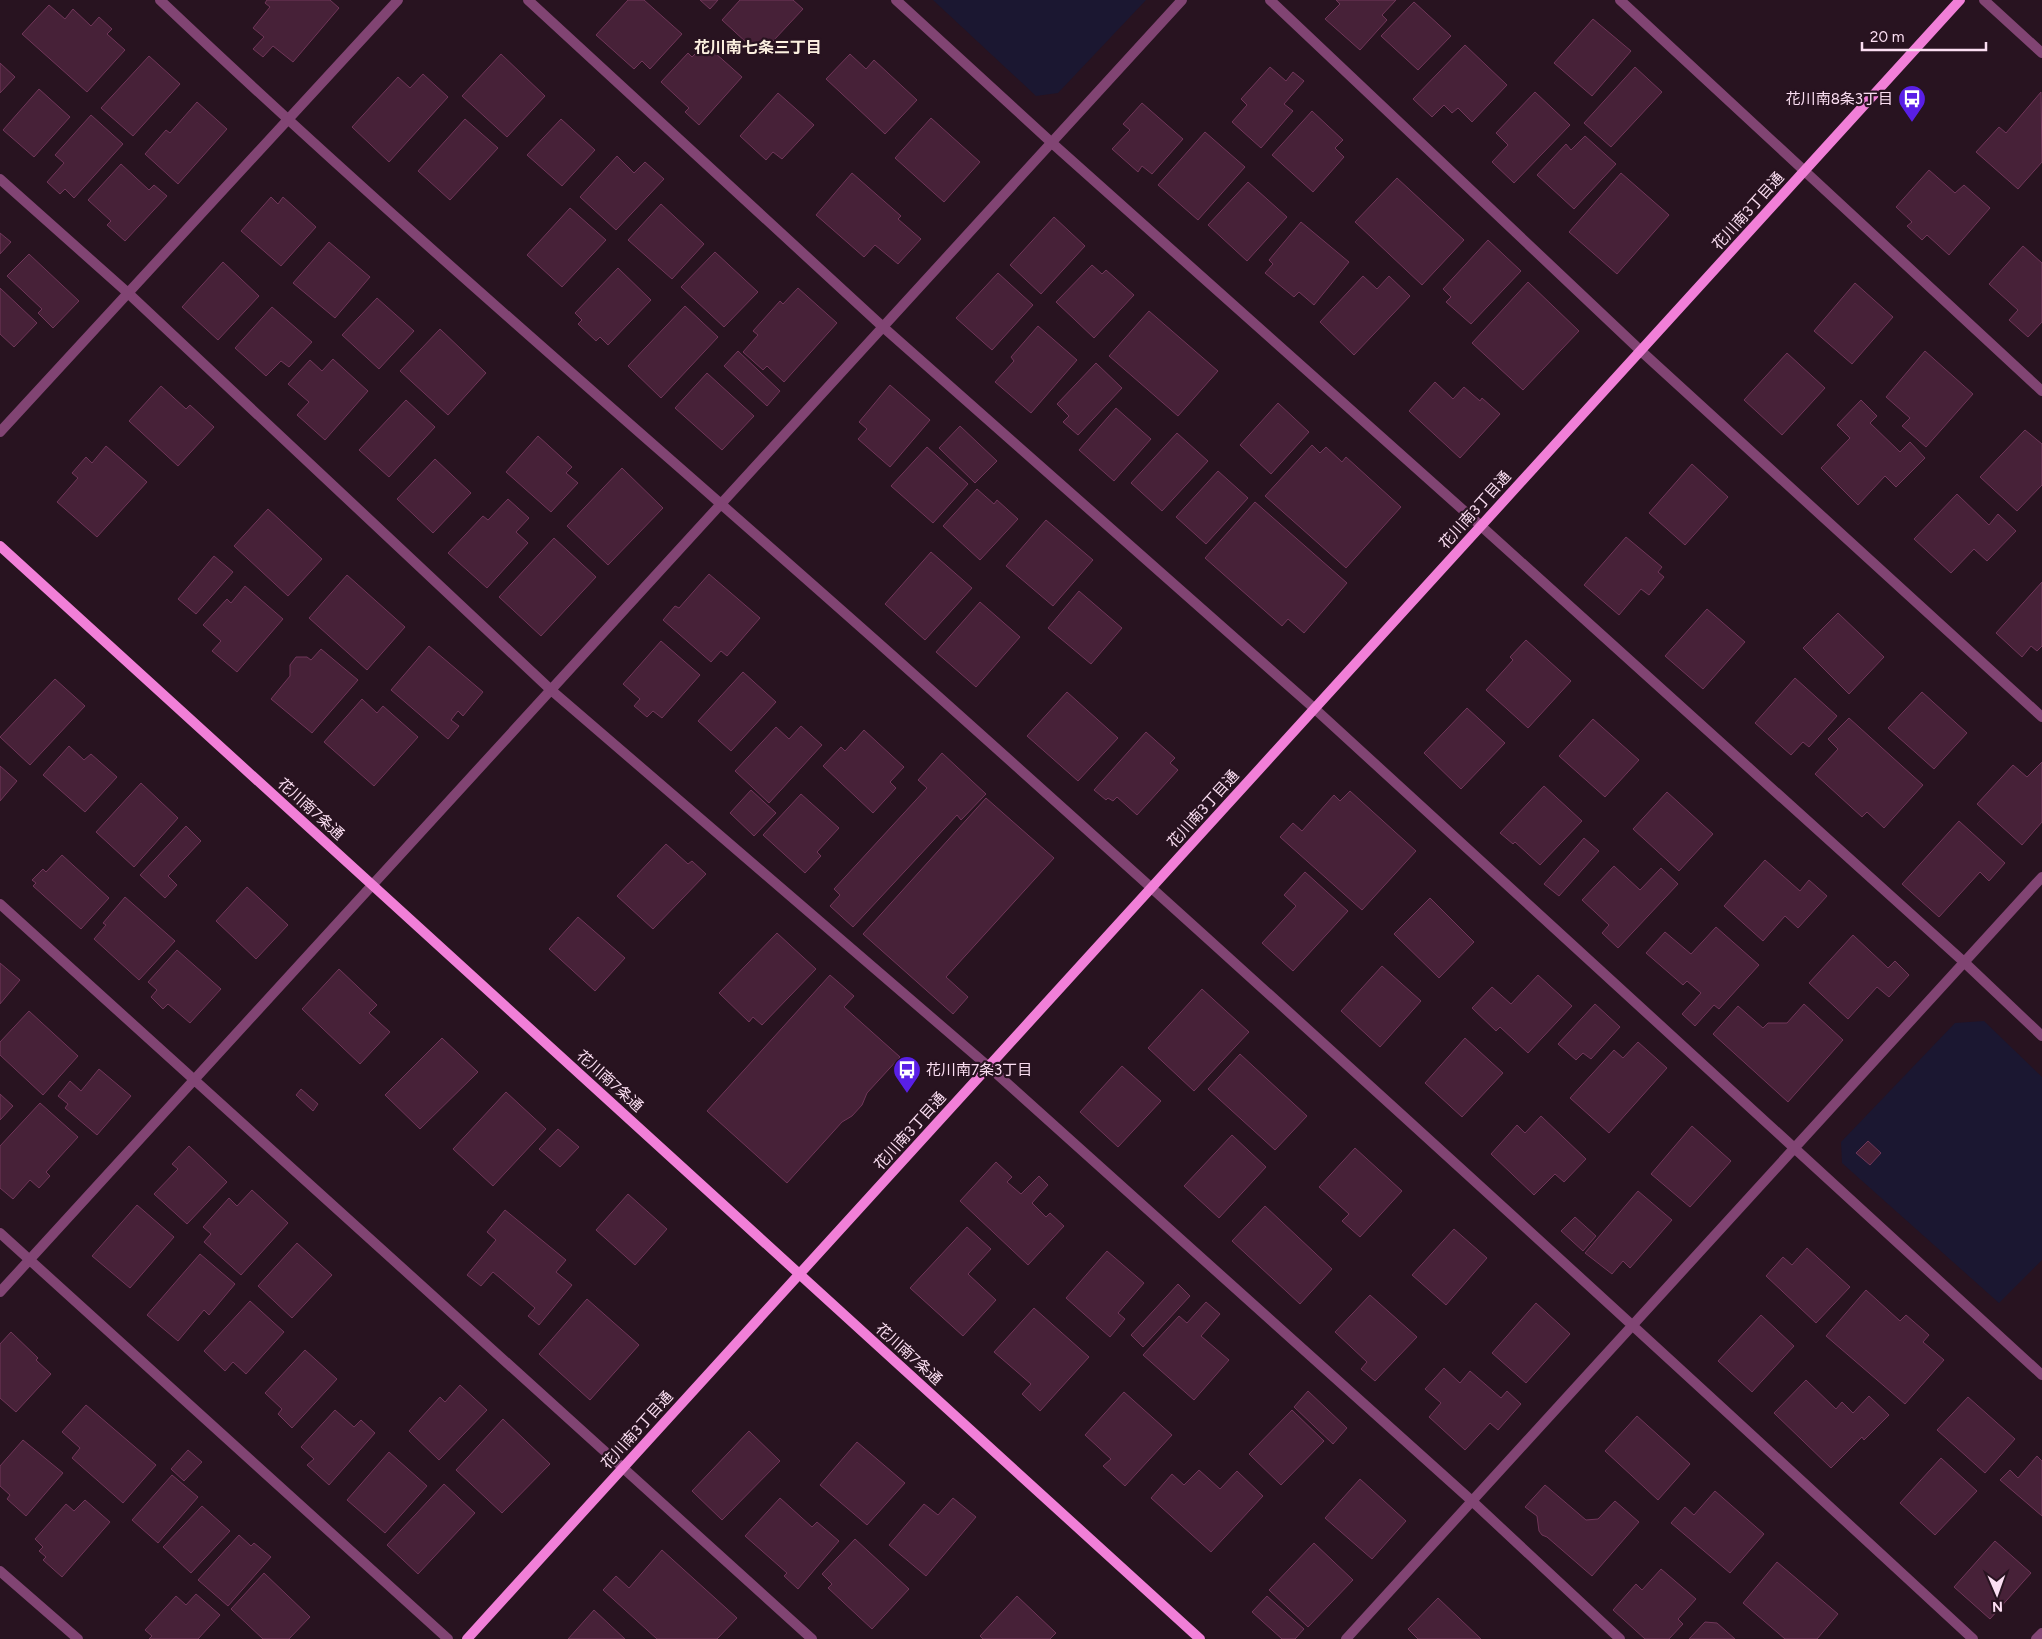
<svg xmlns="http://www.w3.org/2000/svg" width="2042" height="1639" font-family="Figtree,'Noto Sans JP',sans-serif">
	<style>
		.green { fill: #1b1731 }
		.building { fill: #472138; stroke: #703659 }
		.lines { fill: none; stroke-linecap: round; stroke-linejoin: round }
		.street { stroke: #814473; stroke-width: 10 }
		.secondary { stroke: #f17fd8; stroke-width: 10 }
		.labels { text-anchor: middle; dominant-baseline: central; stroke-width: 4.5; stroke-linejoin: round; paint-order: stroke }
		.poi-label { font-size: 15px; fill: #fbdef2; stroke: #281320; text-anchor: end }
		.street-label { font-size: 15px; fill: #fbdef2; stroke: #281320 }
		.neighbourhood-label { font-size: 16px; font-weight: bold; fill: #fbefdf; stroke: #281320 }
	</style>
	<rect width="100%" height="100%" fill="#281320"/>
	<!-- green -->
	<path class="green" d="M933,0H1146L1058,93L1036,96Z
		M1984,1021L2042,1077V1260L1999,1303L1842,1163L1841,1142L1955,1023Z"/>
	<!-- building -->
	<path class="building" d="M267,0H330L339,8L293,62L273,46L263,57L253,49L264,37L253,28L270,7L265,3Z
		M628,0H644L682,34L650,69L642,61L634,69L596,35Z
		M700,0H718L710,9Z
		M740,0H793L803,9L760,55L722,20Z
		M1336,0H1396L1382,15L1387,20L1360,50L1325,19L1340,4Z
		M1414,2L1451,36L1418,70L1381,36Z
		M49,5L65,19L73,9L91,26L99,17L112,29L107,34L125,50L87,92L22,34Z
		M1593,19L1631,51L1592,96L1554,63Z
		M705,44L742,77L699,125L685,112L689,108L661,82L688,53L692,57Z
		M1465,45L1507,85L1472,122L1458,108L1452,113L1444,105L1432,117L1413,99Z
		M501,54L545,96L507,137L462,96Z
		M850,54L866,69L874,60L917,100L885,134L826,79Z
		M149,56L180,84L133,136L101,108Z
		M0,63L15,77L0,93Z
		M1270,67L1286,81L1293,72L1304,81L1284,104L1293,111L1261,148L1232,122L1247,105L1241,99Z
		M1635,67L1662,92L1611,147L1584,123Z
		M423,74L448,97L389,162L352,127L398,77L410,88Z
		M39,89L70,117L34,157L3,130Z
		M1535,92L1570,125L1514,183L1492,162L1508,145L1496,133Z
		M2041,92L2042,162L2018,189L1976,152L1999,127L2006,133Z
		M778,93L814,125L782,159L773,152L766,160L740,136Z
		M197,102L227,129L178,184L145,154L166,130L170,133Z
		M1142,103L1183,139L1152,174L1142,166L1138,172L1112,149L1130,130L1123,124Z
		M1312,111L1343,140L1335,148L1344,157L1313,192L1272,155Z
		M91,115L123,144L74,198L65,189L60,194L47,182L64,163L55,155Z
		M931,118L980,162L944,202L895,158Z
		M465,119L498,148L450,200L418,171Z
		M561,119L595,150L562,186L527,155Z
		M1205,132L1245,167L1198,220L1158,185Z
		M1585,136L1616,164L1574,209L1537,175L1566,144L1571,150Z
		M617,156L634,173L645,162L664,179L616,230L580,197Z
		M121,164L149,190L154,185L167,196L125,241L107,225L111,221L88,200Z
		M1929,170L1955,193L1964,185L1990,208L1949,255L1927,235L1922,240L1907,226L1912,222L1896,207Z
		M852,173L901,216L898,219L921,239L898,264L875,245L864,257L816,215Z
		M1621,173L1669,215L1617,274L1569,232Z
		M1397,178L1464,240L1422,285L1355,222Z
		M1248,182L1287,217L1247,261L1208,225Z
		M271,197L278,204L283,197L316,227L281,266L241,231Z
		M661,204L704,244L672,279L628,240Z
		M570,208L606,240L562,287L527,255Z
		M1054,217L1085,246L1041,294L1010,265Z
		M1301,222L1349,262L1314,305L1299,292L1294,297L1265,273L1273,264L1269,260Z
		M0,233L11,242L0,254Z
		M1488,240L1521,271L1471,324L1446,302L1451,297L1443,289Z
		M329,242L370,277L335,318L293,283Z
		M2023,246L2042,263V322L2028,337L2009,320L2018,310L1989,284Z
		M715,252L758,292L724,327L681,287Z
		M29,254L79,301L53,328L38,313L42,309L7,276Z
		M223,262L259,296L218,340L182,307Z
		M1092,265L1102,274L1106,270L1134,295L1094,338L1056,302Z
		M618,268L651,300L608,345L600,337L596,341L578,324L582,320L575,313Z
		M998,273L1033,305L992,350L956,318Z
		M1363,276L1377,289L1389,276L1410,296L1354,355L1320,322Z
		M1528,282L1579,331L1523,390L1472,343Z
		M1855,283L1893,317L1852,364L1814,331Z
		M0,288L37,323L14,347L0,334Z
		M798,288L837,323L784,382L767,366L763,370L743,352L758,335L753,331L780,301L783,304Z
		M377,298L414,331L379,369L342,335Z
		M685,306L718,337L661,398L628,366Z
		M272,307L312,342L289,367L281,361L266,376L235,348Z
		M1149,311L1218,371L1178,416L1109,356Z
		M1038,326L1077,360L1031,413L995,382L1014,361L1011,357Z
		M440,329L486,373L448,415L400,371Z
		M738,351L780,391L767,406L724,366Z
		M1925,351L1973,394L1926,447L1902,426L1910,418L1886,397Z
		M1787,353L1825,388L1782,435L1744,400Z
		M333,359L368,391L325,440L297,415L309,402L288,384L310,360L322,371Z
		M1096,363L1122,388L1078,435L1063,422L1069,416L1057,404Z
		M707,373L754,416L722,450L675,408Z
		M1435,382L1453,399L1464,387L1480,401L1482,398L1500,414L1460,458L1409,411Z
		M890,385L930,420L890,467L858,439L867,429L859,422Z
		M161,386L186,409L190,405L214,427L178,466L129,421Z
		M406,400L435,427L389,477L359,450Z
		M1861,400L1877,416L1870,423L1900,452L1910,442L1925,458L1896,487L1885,476L1858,505L1821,468L1850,438L1837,425Z
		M1278,403L1309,432L1271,474L1240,445Z
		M1116,408L1151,439L1114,481L1079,450Z
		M960,426L997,461L975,483L939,448Z
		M2025,430L2042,444V485L2017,511L1980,477Z
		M1177,433L1208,461L1162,511L1131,483Z
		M538,436L572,467L566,473L578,483L551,512L506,472Z
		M1312,445L1320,453L1326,447L1342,462L1346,457L1401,507L1346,568L1265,496Z
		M106,446L147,482L97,537L57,502L78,478L72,473L86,457L92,463Z
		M927,447L968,484L933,523L891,486Z
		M435,459L471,493L433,533L397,499Z
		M1692,464L1728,497L1685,545L1649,513Z
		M622,468L663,508L608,565L567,526Z
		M1218,471L1248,498L1206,544L1176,517Z
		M977,489L994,504L997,500L1018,519L980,560L943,526Z
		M1957,494L1989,525L1998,514L2016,531L1987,561L1974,549L1951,573L1914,539Z
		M508,499L529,518L516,532L528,543L487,588L448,553L483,516L488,520Z
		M1255,502L1347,583L1304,633L1288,619L1282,626L1205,558Z
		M268,509L322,559L288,596L234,546Z
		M1046,520L1093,560L1053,606L1006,566Z
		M1626,537L1662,567L1658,572L1664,577L1649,595L1641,589L1619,615L1584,585Z
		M554,538L596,577L541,636L499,597Z
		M931,552L972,588L925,640L885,604Z
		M214,556L233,572L196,614L178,599Z
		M709,574L760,618L727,656L721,651L711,662L663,620L675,606L679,608Z
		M347,575L405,627L367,670L309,618Z
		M2042,582V646L2037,651L2031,646L2022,657L1996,633Z
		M245,586L283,619L237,672L212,651L221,641L203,625L227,599L231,603Z
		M1079,591L1122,628L1091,664L1048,628Z
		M980,602L1020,637L976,687L936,652Z
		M1707,609L1745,642L1703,689L1665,656Z
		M1838,613L1884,657L1849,694L1803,648Z
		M1526,640L1571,681L1528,728L1486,690L1513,660L1510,657Z
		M661,641L700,675L662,718L653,711L647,717L634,706L640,699L623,684Z
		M429,646L483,692L463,716L458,711L451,720L459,726L448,739L391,690Z
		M321,649L358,680L312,733L271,699L290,676V665L296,657H307L311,660Z
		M743,672L776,702L731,751L698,721Z
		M1795,678L1837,716L1809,747L1803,742L1791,755L1755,723Z
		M55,679L85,706L30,765L0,737Z
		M1067,692L1118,738L1078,781L1027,736Z
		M1922,692L1967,733L1934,769L1888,728Z
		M362,699L377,713L383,706L418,737L374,786L324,742Z
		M1467,708L1505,743L1461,789L1424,753Z
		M1849,718L1923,785L1884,828L1867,812L1862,817L1815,774L1838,749L1828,739Z
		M1593,719L1639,760L1605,797L1559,756Z
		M801,726L822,745L769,803L735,771L776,727L789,739Z
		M864,730L904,767L890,782L896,788L873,813L823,766L841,747L845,751Z
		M1146,732L1175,758L1170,763L1178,770L1137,815L1117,797L1113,801L1108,798L1106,800L1094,790Z
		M69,746L84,760L91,754L117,777L85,812L43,775Z
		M942,753L986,794L961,820L957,815L853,927L830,906L840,895L834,889L927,788L918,780Z
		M2042,762V822L2022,845L1977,804L2013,765L2027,777Z
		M0,766L17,781L0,801Z
		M141,783L178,818L134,867L96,832Z
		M1544,786L1582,821L1540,865L1515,842L1513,844L1500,833Z
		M751,790L776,813L754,836L730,813Z
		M1350,791L1416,851L1362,910L1280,837L1293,823L1302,831L1334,795L1340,801Z
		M1667,792L1713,834L1679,871L1633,829Z
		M801,794L839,828L817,852L821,856L805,873L763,835Z
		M986,798L1054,858L946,977L968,997L953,1014L863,934Z
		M1959,821L2005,863L1989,881L1980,872L1939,917L1902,884Z
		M186,826L201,841L168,876L177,885L165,898L140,875Z
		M1584,838L1599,851L1559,896L1544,884Z
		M666,844L688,864L692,861L706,874L653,929L617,896Z
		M62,855L109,898L81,929L33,886L36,883L32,880L43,869L46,872Z
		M1765,860L1800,891L1809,880L1827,896L1798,928L1785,916L1763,941L1724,906Z
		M1614,866L1640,890L1661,868L1678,884L1618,948L1602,933L1609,925L1582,900Z
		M1305,872L1348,911L1293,971L1262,943L1296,906L1284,895Z
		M247,887L288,925L256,959L216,921Z
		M125,897L175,941L139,980L94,939L106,925L103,923Z
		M1430,898L1474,942L1439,978L1394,934Z
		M578,917L625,958L595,991L549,949Z
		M1716,927L1759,965L1719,1009L1714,1005L1695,1026L1682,1014L1701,993L1687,981L1683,985L1646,953L1665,932L1691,954Z
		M777,933L816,969L762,1025L753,1017L749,1022L719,993Z
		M1853,935L1888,968L1895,961L1909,975L1889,997L1877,987L1848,1019L1809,983Z
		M177,950L221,989L190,1023L168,1004L163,1009L151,997L157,990L148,982Z
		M0,963L20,980L0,1004Z
		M1382,966L1421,1001L1380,1047L1341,1011Z
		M339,969L377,1005L369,1013L390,1032L360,1064L302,1009Z
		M830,975L854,996L844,1007L900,1057L867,1093L862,1105L852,1116L842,1122L787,1183L707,1111Z
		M1538,975L1572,1006L1528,1053L1500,1027L1496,1031L1472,1008L1492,987L1511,1004Z
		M1202,989L1249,1032L1194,1091L1148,1048Z
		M1595,1004L1620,1027L1591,1059L1583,1053L1576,1060L1558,1044Z
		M1804,1004L1843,1040L1788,1102L1713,1034L1738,1006L1763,1028L1768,1023H1787Z
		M29,1011L78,1056L43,1095L0,1055V1042Z
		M442,1038L478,1072L420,1129L385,1095Z
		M1465,1038L1503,1073L1462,1117L1425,1083Z
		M1638,1042L1667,1068L1609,1133L1570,1098L1614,1050L1623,1058Z
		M1240,1054L1307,1116L1275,1150L1208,1089Z
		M1122,1066L1161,1101L1118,1147L1080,1112Z
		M99,1069L131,1096L97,1135L65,1108L68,1104L58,1096L70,1081L81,1091Z
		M301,1089L318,1104L313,1111L296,1095Z
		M506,1092L546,1129L493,1186L453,1149Z
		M0,1094L13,1106L0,1120Z
		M40,1103L78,1137L46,1172L50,1176L39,1188L30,1180L13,1199L0,1188V1146Z
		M1541,1116L1586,1159L1564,1182L1555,1174L1534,1195L1491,1154L1517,1125L1525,1133Z
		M1692,1126L1731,1161L1690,1207L1651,1174Z
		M558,1129L579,1147L560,1167L539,1149Z
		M1232,1135L1266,1167L1219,1218L1184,1186Z
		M1868,1141L1881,1153L1870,1165L1856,1153Z
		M189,1146L227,1182L187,1224L154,1194L178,1169L172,1164Z
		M1355,1148L1402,1191L1360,1237L1342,1221L1349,1214L1319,1187Z
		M996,1162L1012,1177L1007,1182L1021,1194L1039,1176L1048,1185L1032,1203L1046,1217L1050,1213L1064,1226L1028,1265L960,1201Z
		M252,1190L288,1223L241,1275L204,1242L211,1234L203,1227L229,1198L237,1206Z
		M1638,1191L1672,1220L1630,1268L1623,1261L1612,1274L1585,1253Z
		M628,1194L667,1229L635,1265L596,1230Z
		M137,1205L174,1237L130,1288L92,1256Z
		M1265,1206L1332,1269L1300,1304L1232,1241Z
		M505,1210L566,1260L556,1272L572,1285L539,1325L528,1316L535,1308L493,1272L481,1286L467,1275L496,1240L487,1232Z
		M1575,1217L1596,1236L1583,1251L1561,1231Z
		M967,1227L991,1249L968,1274L996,1300L963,1336L910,1288Z
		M1454,1229L1487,1258L1446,1305L1412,1275Z
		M297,1243L332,1275L292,1318L258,1286Z
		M1807,1248L1850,1287L1816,1323L1766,1276L1783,1257L1792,1265Z
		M1107,1251L1144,1283L1118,1313L1125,1319L1110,1337L1066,1298Z
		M200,1254L235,1284L209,1315L204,1310L178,1341L147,1315Z
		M1178,1284L1190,1296L1143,1347L1131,1335Z
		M1866,1290L1900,1321L1906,1315L1929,1335L1923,1342L1944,1360L1905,1404L1826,1336Z
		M1370,1295L1417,1337L1375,1381L1361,1369L1367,1362L1335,1332Z
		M587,1299L639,1345L590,1400L539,1354Z
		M250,1301L284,1332L246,1374L233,1362L225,1371L204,1351Z
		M1206,1302L1220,1314L1201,1336L1229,1360L1194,1400L1143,1355L1179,1316L1187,1323Z
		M1536,1303L1570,1334L1526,1383L1492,1353Z
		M1034,1308L1089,1357L1040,1411L1022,1394L1031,1384L994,1352Z
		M1761,1315L1794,1346L1752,1392L1718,1361Z
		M11,1332L38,1358L36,1360L51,1374L16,1412L0,1398V1344Z
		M305,1350L337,1379L292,1428L278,1414L282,1409L265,1393Z
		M1444,1368L1460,1383L1470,1371L1501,1398L1507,1391L1521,1404L1498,1430L1490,1423L1465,1450L1429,1417L1441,1403L1425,1389Z
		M1806,1380L1836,1409L1842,1402L1853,1413L1869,1396L1889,1415L1864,1440L1862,1437L1831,1468L1774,1413Z
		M460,1385L487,1410L439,1460L409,1431L440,1397L445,1402Z
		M1308,1391L1347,1428L1333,1444L1294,1407Z
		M1124,1392L1172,1435L1125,1486L1103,1466L1111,1459L1085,1435Z
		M1968,1397L2015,1439L1985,1473L1937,1430Z
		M86,1405L156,1465L123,1503L72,1458L80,1448L62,1432Z
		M335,1410L354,1427L361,1420L375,1433L329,1485L307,1465L314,1459L301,1447Z
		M1292,1410L1324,1441L1281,1485L1249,1454Z
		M1637,1416L1690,1464L1658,1500L1605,1451Z
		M503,1419L550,1464L502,1513L456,1470Z
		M749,1431L780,1461L722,1520L692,1491Z
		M23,1440L63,1473L26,1516L7,1499L10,1495L0,1486V1466Z
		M857,1442L905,1483L867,1525L820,1485Z
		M188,1450L202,1462L184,1481L171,1469Z
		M389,1452L427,1486L385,1533L347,1500Z
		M2037,1456L2042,1461V1516L2000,1480L2010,1470L2018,1478Z
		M1941,1458L1977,1491L1935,1535L1900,1503Z
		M1199,1470L1220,1489L1237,1471L1263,1496L1211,1552L1151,1498L1172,1474L1184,1485Z
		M172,1475L198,1497L158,1543L132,1520Z
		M1360,1479L1406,1521L1372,1559L1325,1518Z
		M444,1484L475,1513L418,1574L387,1545Z
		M1545,1485L1586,1520L1598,1519L1615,1501L1639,1522L1592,1576L1547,1537L1542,1535L1539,1531L1537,1516L1525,1507Z
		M1715,1491L1764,1534L1730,1573L1671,1523L1685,1507L1694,1515Z
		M780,1498L812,1527L817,1522L839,1541L798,1589L784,1576L787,1573L745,1536Z
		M953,1498L976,1517L926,1576L889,1545L924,1504L938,1515Z
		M85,1500L110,1522L62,1577L43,1560L46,1557L39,1551L43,1547L35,1539L66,1504L74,1511Z
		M202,1506L230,1531L191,1573L163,1547Z
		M239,1535L251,1546L254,1543L271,1557L228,1606L198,1580Z
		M855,1539L909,1589L872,1629L828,1588L832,1584L822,1574Z
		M1995,1541L2031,1573L1990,1619L1954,1587Z
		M1314,1543L1353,1580L1308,1627L1269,1590Z
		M662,1550L737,1618L717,1639H657L603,1590L616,1576L629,1588Z
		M1777,1562L1838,1614L1817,1639H1785L1743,1603Z
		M1661,1569L1696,1599L1678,1619L1683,1624L1669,1639H1645L1613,1610L1636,1584L1642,1590Z
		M264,1573L310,1617L289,1639H263L231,1609Z
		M196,1594L220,1615L198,1639H149L152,1636L145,1630L176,1596L186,1605Z
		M1017,1596L1056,1633L1050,1639H983L980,1636Z
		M1267,1596L1304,1629L1295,1639H1282L1252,1612Z
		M1438,1598L1481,1639H1418L1408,1629Z
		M594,1610L625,1639H568Z
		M1705,1622L1717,1623L1735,1639H1689Z"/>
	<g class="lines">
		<!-- street -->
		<path class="street" d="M160,0C397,225 647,437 892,655C1255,979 1615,1308 1973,1639
			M528,0L883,327L1315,709L2042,1375
			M896,0L1052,143L1481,526L1964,962L2042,1036
			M1270,0L1641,351L2042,717
			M1620,0L2042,391
			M1984,0L2042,53
			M0,179L128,293L551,690L989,1067L1472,1501L1620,1639
			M0,432L398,0
			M0,904L812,1639
			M0,1233L448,1639
			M0,1292L1182,0
			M0,1571L78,1639
			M1346,1639L2042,877
			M2036,1639L2042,1633"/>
		<!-- secondary -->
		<path class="secondary" d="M0,546L1200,1639
			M467,1639L1960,0"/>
	</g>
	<!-- icons -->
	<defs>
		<symbol id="bus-pin" viewBox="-11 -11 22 30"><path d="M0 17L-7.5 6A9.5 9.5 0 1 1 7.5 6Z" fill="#591fe6" stroke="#281320"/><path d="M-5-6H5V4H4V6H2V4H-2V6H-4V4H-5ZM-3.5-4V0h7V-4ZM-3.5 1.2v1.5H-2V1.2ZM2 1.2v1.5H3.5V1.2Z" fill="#fff"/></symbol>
	</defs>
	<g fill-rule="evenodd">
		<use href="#bus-pin" x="1896" y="83" width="32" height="43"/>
		<use href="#bus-pin" x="891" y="1054" width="32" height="43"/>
	</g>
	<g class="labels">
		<!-- poi labels -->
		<g class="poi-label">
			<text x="1893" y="99">花川南8条3丁目</text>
			<text x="926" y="1070" text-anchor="start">花川南7条3丁目</text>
		</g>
		<!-- street labels -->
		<g class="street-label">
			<text transform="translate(1748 211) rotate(-48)">花川南3丁目通</text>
			<text transform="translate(1475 510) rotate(-48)">花川南3丁目通</text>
			<text transform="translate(311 809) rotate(42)">花川南7条通</text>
			<text transform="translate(1203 809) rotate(-48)">花川南3丁目通</text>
			<text transform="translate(610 1081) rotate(42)">花川南7条通</text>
			<text transform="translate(910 1131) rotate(-48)">花川南3丁目通</text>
			<text transform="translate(909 1354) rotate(42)">花川南7条通</text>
			<text transform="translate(637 1430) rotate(-48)">花川南3丁目通</text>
		</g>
		<!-- neighbourhood labels -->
		<g class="neighbourhood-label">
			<text x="758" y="47">花川南七条三丁目</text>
		</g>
	</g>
	<!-- north arrow -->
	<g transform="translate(1997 1594) rotate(178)" stroke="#281320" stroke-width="4" paint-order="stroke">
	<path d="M0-4L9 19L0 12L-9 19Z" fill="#fbdef2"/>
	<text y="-8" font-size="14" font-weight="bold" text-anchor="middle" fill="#fbdef2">N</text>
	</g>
	<!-- scale -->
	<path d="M1862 42v8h124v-8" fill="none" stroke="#fbdef2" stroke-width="2.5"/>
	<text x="1870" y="42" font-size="15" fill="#fbdef2" stroke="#281320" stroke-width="4" paint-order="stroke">20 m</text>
</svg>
